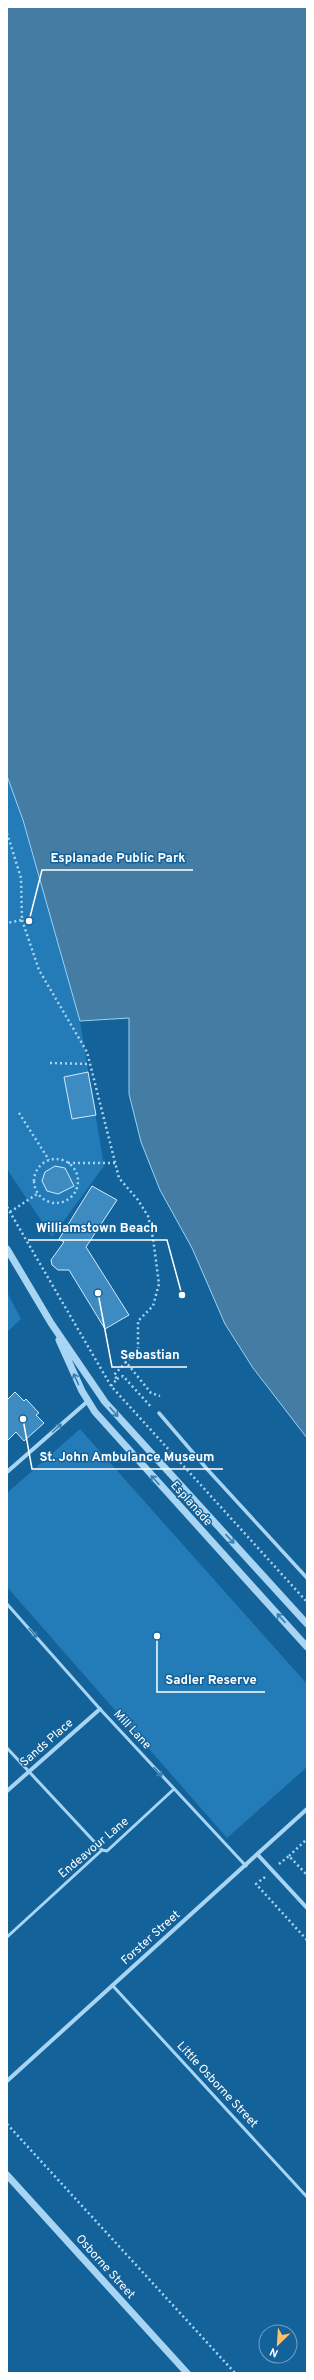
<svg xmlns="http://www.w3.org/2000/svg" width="314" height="2380" font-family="Overpass,sans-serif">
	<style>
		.green { fill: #237bb7 }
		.water { fill: #457ca3; stroke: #9ad2f6 }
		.building { fill: #3d8bc1; stroke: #d0ebfd }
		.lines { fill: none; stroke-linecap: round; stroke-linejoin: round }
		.path { stroke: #a8d5f3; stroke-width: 2.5; stroke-dasharray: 2 3; stroke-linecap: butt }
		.service { stroke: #a8d5f3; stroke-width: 3 }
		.pedestrian { stroke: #a8d5f3; stroke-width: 3.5 }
		.minor { stroke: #a8d5f3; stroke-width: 4 }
		.tertiary { stroke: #a8d5f3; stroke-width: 7 }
		.oneway { stroke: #397fb0 }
		.labels { text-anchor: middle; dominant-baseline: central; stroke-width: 3; stroke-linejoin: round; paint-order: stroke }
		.street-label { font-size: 12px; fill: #fff; stroke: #14629a }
		.leader { fill: none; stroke: #fff; stroke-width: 1.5 }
		.callout-dot { fill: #fff; stroke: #14629a; stroke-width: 1.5 }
		.callout-label { font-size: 13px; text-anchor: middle; font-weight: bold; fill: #fff; stroke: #14629a; stroke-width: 3; stroke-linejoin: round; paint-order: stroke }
	</style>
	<rect width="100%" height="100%" fill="#14629a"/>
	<!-- green -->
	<path class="green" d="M7,776L23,820L80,1021L104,1166L52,1237L7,1169Z
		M7,1292L21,1319L7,1332Z
		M80,1429L307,1684V1767L227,1838L7,1587V1493Z"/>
	<!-- water -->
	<path class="water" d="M7,7H307V1438L253,1368L225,1324L192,1248L160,1190L141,1142L129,1094V1018L80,1021L23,820L7,776Z"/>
	<!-- building -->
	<path class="building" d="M88,1072L96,1115L72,1119L64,1077Z
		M55,1166L65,1168L74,1186L58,1194L47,1191L42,1181L45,1172Z
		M92,1186L117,1200L86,1247L129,1315L105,1329L69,1270H58L52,1265L51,1260L64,1242L59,1239Z
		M15,1392L24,1401L26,1399L39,1413L36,1415L44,1423L24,1441L16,1432L7,1441V1400Z"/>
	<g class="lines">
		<!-- path -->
		<path class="path" d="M7,833L21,878L22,920L7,923
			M22,920L39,970L87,1052L119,1178L138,1200L148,1216L153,1238L159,1284L153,1306L138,1321V1353L126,1362
			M50,1063L90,1064
			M19,1113L49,1160
			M34 1181a22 22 0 1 1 44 0a22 22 0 1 1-44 0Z
			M68,1163H115
			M7,1207L111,1386L307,1602
			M10,1212L37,1194
			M117,1379L123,1376L152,1408
			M111,1386L117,1379L114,1375L126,1362L151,1393L160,1396
			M289,1856L307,1839
			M279,1864L289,1856L307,1875
			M265,1877L256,1884L307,1940
			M7,2124L235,2373"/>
		<!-- service -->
		<path class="service" d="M7,1604L100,1709L246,1866
			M7,1748L102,1850
			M7,1937L102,1850L107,1851L174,1789
			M113,1986L307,2197"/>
		<!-- pedestrian -->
		<path class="pedestrian" d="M159,1413L207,1469L307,1578"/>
		<!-- minor -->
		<path class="minor" d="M7,1472L88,1401
			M7,1791L100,1709
			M258,1855L307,1908
			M7,2081L307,1809"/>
		<!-- tertiary -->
		<path class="tertiary" d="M7,1249L51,1323L105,1402L307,1624
			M59,1340L82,1391L95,1412L307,1647
			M7,2175L187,2373"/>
	</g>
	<!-- one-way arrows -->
	<defs><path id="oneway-shaft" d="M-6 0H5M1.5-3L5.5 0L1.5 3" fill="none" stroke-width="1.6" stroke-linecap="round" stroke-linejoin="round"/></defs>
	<g class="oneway">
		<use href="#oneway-shaft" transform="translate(76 1379) rotate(-114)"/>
		<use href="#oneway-shaft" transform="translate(114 1412) rotate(49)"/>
		<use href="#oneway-shaft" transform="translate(57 1428) rotate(-42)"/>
		<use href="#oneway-shaft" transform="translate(155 1480) rotate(-132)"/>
		<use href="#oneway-shaft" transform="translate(230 1539) rotate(47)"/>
		<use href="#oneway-shaft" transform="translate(281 1618) rotate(-133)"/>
		<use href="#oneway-shaft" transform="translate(33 1633) rotate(48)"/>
		<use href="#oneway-shaft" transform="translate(158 1772) rotate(47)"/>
	</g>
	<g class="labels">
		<!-- street labels -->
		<g class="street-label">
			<text transform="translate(191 1504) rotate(48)">Esplanade</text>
			<text transform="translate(132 1730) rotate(47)">Mill Lane</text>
			<text transform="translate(47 1743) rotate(-41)">Sands Place</text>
			<text transform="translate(94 1848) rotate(-40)">Endeavour Lane</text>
			<text transform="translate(151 1938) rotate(-42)">Forster Street</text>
			<text transform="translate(217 2085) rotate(47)">Little Osborne Street</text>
			<text transform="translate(105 2267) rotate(48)">Osborne Street</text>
		</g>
	</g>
	<!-- callouts -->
	<path class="leader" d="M29 921L42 870H193M182 1295L167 1240H28M98 1293L112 1367H187M23 1419L32 1469H223M157 1636L157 1692H265"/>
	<g class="callout-dot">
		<circle cx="29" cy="921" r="4"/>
		<circle cx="182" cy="1295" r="4"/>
		<circle cx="98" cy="1293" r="4"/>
		<circle cx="23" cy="1419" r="4"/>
		<circle cx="157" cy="1636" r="4"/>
	</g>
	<g class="callout-label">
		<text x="118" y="862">Esplanade Public Park</text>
		<text x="97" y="1232">Williamstown Beach</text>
		<text x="150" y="1359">Sebastian</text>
		<text x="127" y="1461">St. John Ambulance Museum</text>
		<text x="211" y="1684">Sadler Reserve</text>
	</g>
	<!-- border -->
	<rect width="314" height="2380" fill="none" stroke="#ffffff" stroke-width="16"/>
	<!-- north arrow -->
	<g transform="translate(278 2344) rotate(205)"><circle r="19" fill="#14629a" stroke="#72a1c2"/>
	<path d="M0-3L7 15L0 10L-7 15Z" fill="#ffbf6a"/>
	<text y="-6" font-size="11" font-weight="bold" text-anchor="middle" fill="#ffffff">N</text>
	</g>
</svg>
